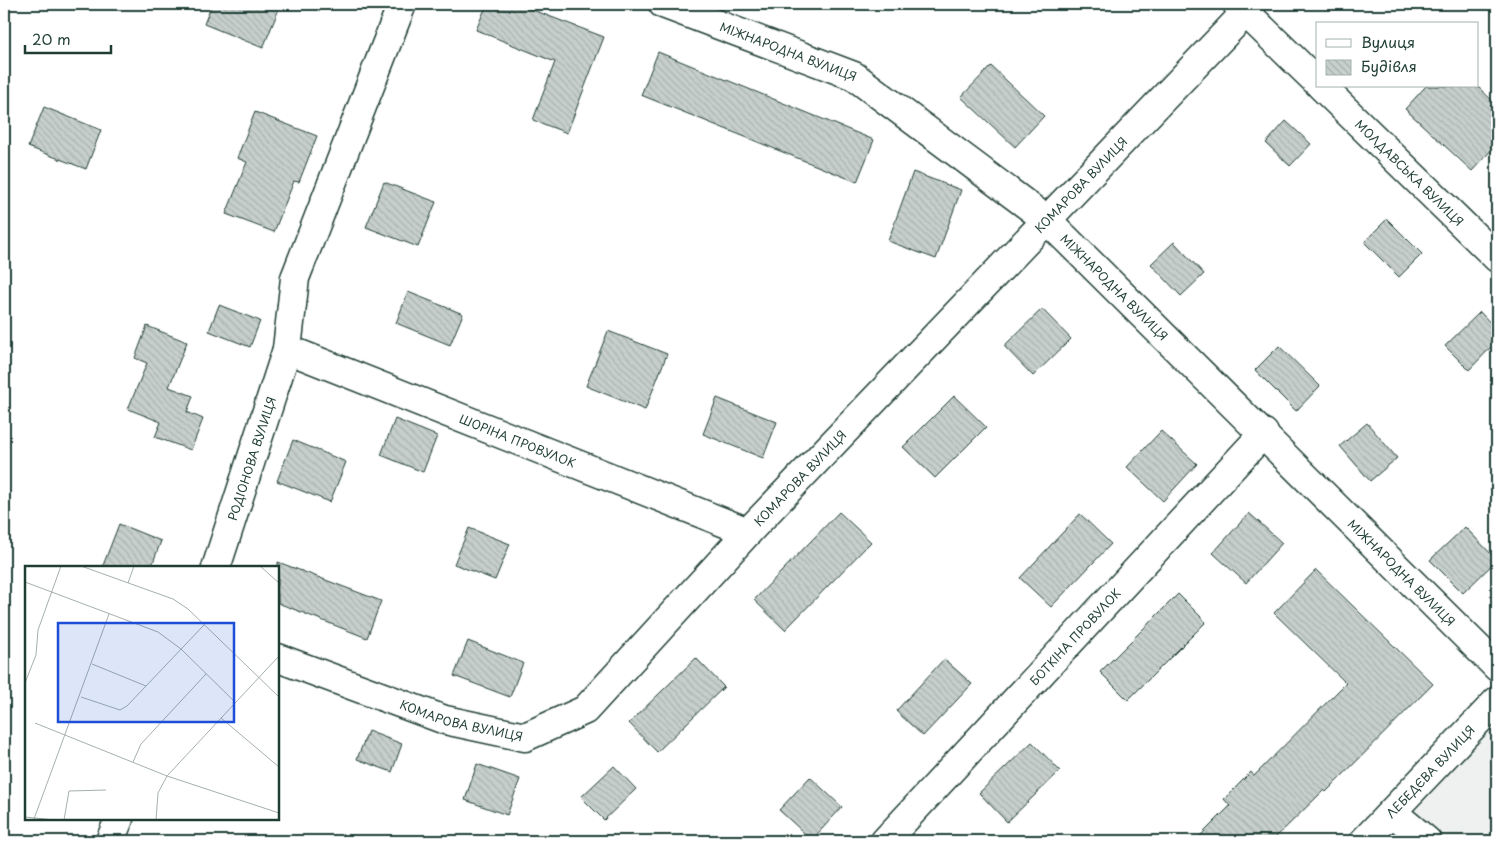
<svg xmlns="http://www.w3.org/2000/svg" width="1501" height="845" font-family="'Playpen Sans',sans-serif">
	<style>
		.built { fill: #eef1f0 }
		.building { fill: url(#building-back-hatch); stroke: #1f3d34 }
		.lines { fill: none; stroke-linecap: round; stroke-linejoin: round }
		.minor-casing { stroke: #1f3d34; stroke-width: 31 }
		.minor { stroke: #fff; stroke-width: 28 }
		.labels { text-anchor: middle; dominant-baseline: central; stroke-width: 5; stroke-linejoin: round; paint-order: stroke }
		.street-label { font-size: 12px; fill: #1f3d34; stroke: #fff }
		.inset-road { fill: none; stroke: #a5b1ae; stroke-width: 1 }
		.view { fill: #1d4ed8; fill-opacity: 0.15; stroke: #1d4ed8; stroke-width: 2.5 }
		.inset-edge { fill: none; stroke: #1f3d34; stroke-width: 2.5 }
	</style>
	<defs>
		<pattern id="building-back-hatch" width="6" height="6" patternUnits="userSpaceOnUse" patternTransform="scale(1.25)"><rect width="6" height="6" fill="#c7cfcc"/><path d="M-1 5l2 2M0 0l6 6M5-1l2 2" fill="none" stroke="#aab3b0"/></pattern>
	</defs>
	<rect width="100%" height="100%" fill="#fff"/>
	<filter id="ink" filterUnits="userSpaceOnUse"><feTurbulence type="fractalNoise" baseFrequency=".02" numOctaves="2"/><feDisplacementMap in="SourceGraphic" scale="10" xChannelSelector="R" yChannelSelector="G"/><feConvolveMatrix kernelMatrix="1 2 1 2 8 2 1 2 1" color-interpolation-filters="sRGB"/></filter>
	<g filter="url(#ink)">
		<!-- built -->
		<path class="built" d="M1497,717V841H1379Z"/>
		<!-- building -->
		<path class="building" d="M212,4H281L263,48L204,24Z
			M487,4H517L604,37L567,133L533,120L555,62L476,30Z
			M658,52L874,140L857,182L641,95Z
			M991,66L1044,116L1015,147L961,97Z
			M1426,86H1477L1497,105V144L1472,171L1405,109Z
			M44,107L101,130L86,169L28,147Z
			M255,112L317,136L299,182L294,181L274,232L226,214L247,162L237,158Z
			M1286,121L1311,144L1290,166L1266,143Z
			M913,172L961,190L936,259L888,241Z
			M384,182L436,202L418,247L366,227Z
			M1387,219L1422,254L1399,277L1364,242Z
			M1174,242L1204,274L1181,296L1151,264Z
			M408,292L463,314L450,345L396,323Z
			M219,305L260,321L250,347L209,331Z
			M1042,309L1071,339L1033,376L1004,346Z
			M1480,312L1497,330V341L1469,370L1445,346Z
			M147,326L187,342L169,387L193,396L187,412L203,419L191,450L155,437L161,422L128,409L147,363L135,358Z
			M608,331L667,354L645,410L586,386Z
			M1279,346L1320,386L1296,411L1255,370Z
			M954,396L986,427L935,478L903,447Z
			M717,398L777,422L763,458L703,434Z
			M395,419L437,436L423,472L381,455Z
			M1367,423L1397,458L1370,481L1340,446Z
			M1161,431L1197,464L1163,501L1127,467Z
			M293,440L346,462L330,502L277,481Z
			M839,512L871,542L785,630L754,600Z
			M1249,513L1282,543L1246,583L1213,553Z
			M1080,514L1111,544L1051,607L1020,578Z
			M119,524L161,541L151,568H102Z
			M1465,527L1497,560L1463,593L1430,560Z
			M469,528L510,544L495,580L454,564Z
			M278,562L381,601L367,638L278,603Z
			M1316,570L1433,684L1326,792L1324,790L1272,841H1195L1230,806L1224,799L1251,772L1254,776L1346,683L1274,613Z
			M1178,594L1206,622L1128,700L1100,672Z
			M468,641L523,663L510,697L454,676Z
			M696,658L724,687L657,752L629,723Z
			M944,659L972,684L923,736L896,711Z
			M368,731L402,744L392,772L357,759Z
			M1032,742L1060,771L1007,822L979,793Z
			M477,764L520,779L507,815L465,800Z
			M614,766L636,789L604,820L581,797Z
			M810,777L842,807L812,840L779,810Z"/>
		<g class="lines">
			<defs>
				<g id="minor">
					<path id="s1" d="M663,4L854,76L1047,220L1497,667"/>
					<path d="M1237,4L1317,82"/>
					<path id="s2" d="M1321,86L1497,258"/>
					<path id="s3" d="M287,349L748,532"/>
					<path id="s4" d="M216,568L287,349L295,278L402,4"/>
					<path id="s5" d="M278,658L445,720L525,737L585,710L748,532L1246,12"/>
					<path d="M1392,812L1427,841"/>
					<path d="M110,841L119,819"/>
					<path id="s6" d="M885,841L1264,433"/>
					<path id="s7" d="M1364,841L1497,701"/>
				</g>
			</defs>
			<!-- minor casing -->
			<use href="#minor" class="minor-casing"/>
			<!-- minor -->
			<use href="#minor" class="minor"/>
		</g>
	</g>
	<g class="labels">
		<!-- street labels -->
		<g class="street-label">
			<text stroke="none"><textPath href="#s1" startOffset="134">МІЖНАРОДНА ВУЛИЦЯ</textPath></text>
			<text stroke="none"><textPath href="#s2" startOffset="124">МОЛДАВСЬКА ВУЛИЦЯ</textPath></text>
			<text stroke="none"><textPath href="#s5" startOffset="1048">КОМАРОВА ВУЛИЦЯ</textPath></text>
			<text stroke="none"><textPath href="#s1" startOffset="540">МІЖНАРОДНА ВУЛИЦЯ</textPath></text>
			<text stroke="none"><textPath href="#s3" startOffset="248">ШОРІНА ПРОВУЛОК</textPath></text>
			<text stroke="none"><textPath href="#s4" startOffset="115">РОДІОНОВА ВУЛИЦЯ</textPath></text>
			<text stroke="none"><textPath href="#s5" startOffset="642">КОМАРОВА ВУЛИЦЯ</textPath></text>
			<text stroke="none"><textPath href="#s1" startOffset="945">МІЖНАРОДНА ВУЛИЦЯ</textPath></text>
			<text stroke="none"><textPath href="#s6" startOffset="279">БОТКІНА ПРОВУЛОК</textPath></text>
			<text stroke="none"><textPath href="#s5" startOffset="194">КОМАРОВА ВУЛИЦЯ</textPath></text>
			<text stroke="none"><textPath href="#s7" startOffset="96">ЛЕБЕДЄВА ВУЛИЦЯ</textPath></text>
		</g>
	</g>
	<!-- overview -->
	<g transform="translate(25 566)">
		<rect width="254" height="254" fill="#fff"/>
		<path class="inset-road" d="M56,0L148,33L163,43L254,131M235,0L254,17M0,16L133,66L156,83L211,137M103,17L109,0M67,98L121,120M0,117L11,89L13,64L36,0M56,131L95,144L102,140L179,59M196,152L254,201M10,157L142,210L254,247M108,196L116,178L181,108M0,251L30,254M9,253L84,48M39,254L44,225L81,224M131,254L133,227L142,210L254,90"/>
		<path class="view" d="M33,57H209V156H33Z"/>
		<rect width="254" height="254" class="inset-edge"/>
	</g>
	<!-- margin -->
	<rect width="1501" height="845" fill="none" stroke="#fff" stroke-width="20"/>
	<rect x="10" y="10" width="1481" height="825" fill="none" stroke="#1f3d34" stroke-width="2" filter="url(#ink)"/>
	<!-- legend -->
	<rect x="1316" y="22" width="162" height="65" fill="#ffffff" stroke="#a5b1ae"/>
	<rect x="1326" y="39" width="25" height="8" fill="#ffffff" stroke="#a5b1ae"/>
	<text x="1361" y="48" font-size="15" fill="#1f3d34">Вулиця</text>
	<rect x="1326" y="60" width="25" height="15" fill="url(#building-back-hatch)" stroke="#a5b1ae"/>
	<text x="1361" y="72" font-size="15" fill="#1f3d34">Будівля</text>
	<!-- scale -->
	<path d="M25 45v8h86v-8" fill="none" stroke="#1f3d34" stroke-width="2.5"/>
	<text x="32" y="45" font-size="15" fill="#1f3d34" stroke="#ffffff" stroke-width="4" paint-order="stroke">20 m</text>
</svg>
